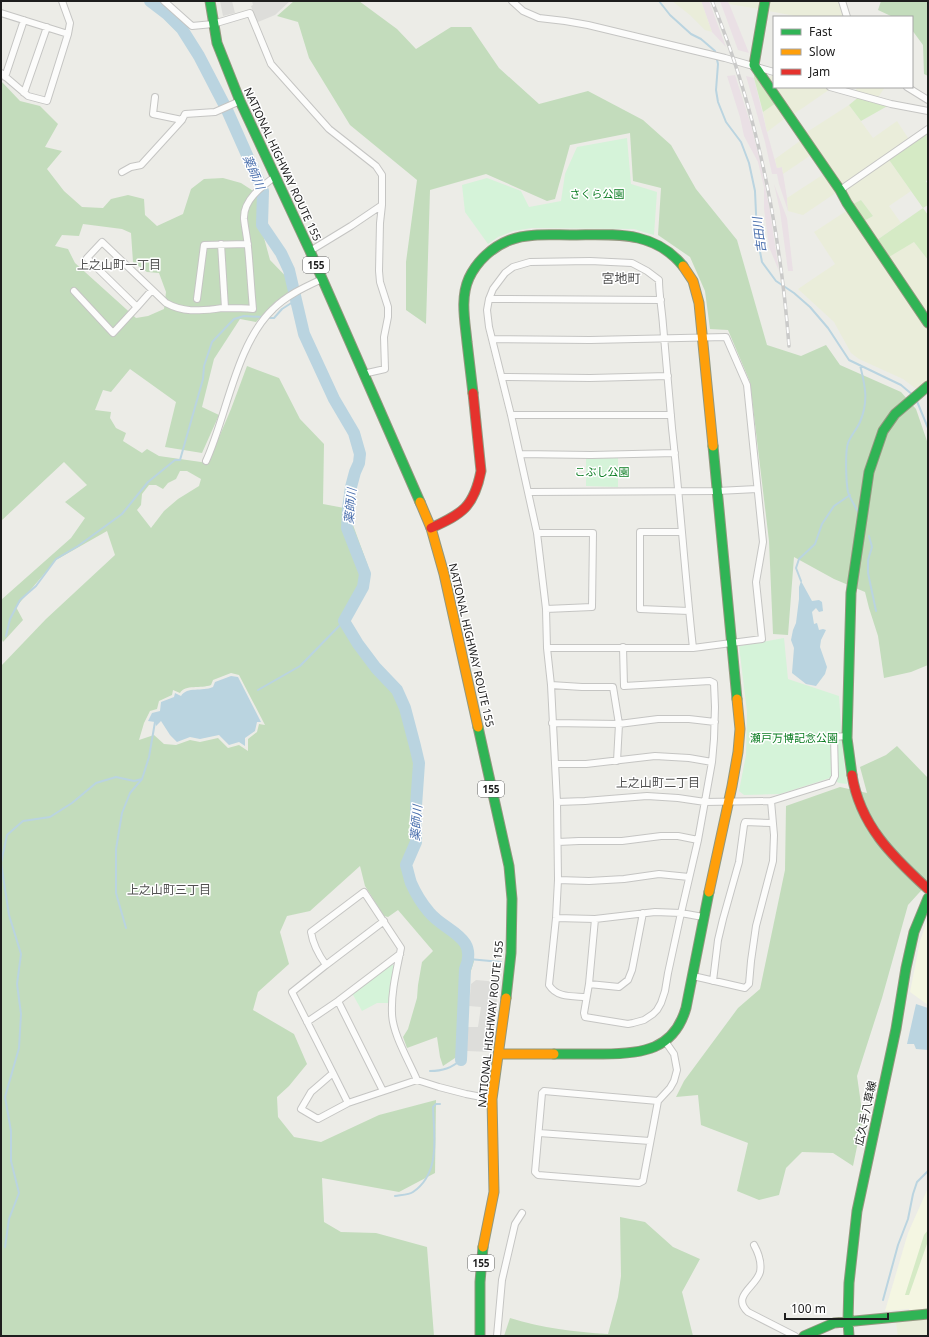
<svg xmlns="http://www.w3.org/2000/svg" width="929" height="1337" font-family="'Noto Sans','Noto Sans JP',sans-serif">
	<style>
		.industrial { fill: #eae0e5 }
		.education { fill: #f4f6e2 }
		.farmland { fill: #eaedda }
		.grass { fill: #d5eac5 }
		.forest { fill: #c3dcbc; fill-rule: evenodd }
		.park { fill: #d5f3d9 }
		.parking { fill: #ddddda }
		.water { fill: #bad4e0 }
		.lines { fill: none; stroke-linecap: round; stroke-linejoin: round }
		.stream { stroke: #bad4e0; stroke-width: 2 }
		.river { stroke: #bad4e0; stroke-width: 12 }
		.street-casing { stroke: #c5c5c3; stroke-width: 8 }
		.fast-casing { stroke: #92977e; stroke-width: 11 }
		.slow-casing { stroke: #92977e; stroke-width: 11 }
		.jam-casing { stroke: #92977e; stroke-width: 11 }
		.street { stroke: #fcfcfb; stroke-width: 6 }
		.fast { stroke: #30b455; stroke-width: 9 }
		.slow { stroke: #ff9f0a; stroke-width: 9 }
		.jam { stroke: #e5322d; stroke-width: 9 }
		.rail-casing { stroke: #cacac9; stroke-width: 3.5 }
		.rail { stroke: #fff; stroke-width: 2; stroke-dasharray: 6; stroke-linecap: butt }
		.labels { text-anchor: middle; dominant-baseline: central; stroke-width: 3; stroke-linejoin: round; paint-order: stroke }
		.shield { fill: #fff; stroke: #626262; stroke-width: 1 }
		.shield-label { font-size: 10px; font-weight: bold; fill: #1e1e1e }
		.street-label { font-size: 11px; fill: #1e1e1e; stroke: #fff }
		.park-label { font-size: 11px; fill: #0c7d23; stroke: #fff }
		.water-label { font-size: 12px; font-style: italic; fill: #4b70ae; stroke: #fff }
		.neighbourhood-label { font-size: 12px; fill: #515151; stroke: #fff }
		.quarter-label { font-size: 13px; fill: #515151; stroke: #fff }
	</style>
	<rect width="100%" height="100%" fill="#ecece7"/>
	<!-- industrial -->
	<path class="industrial" d="M701,1H709L726,47L712,32Z
		M720,1H728L749,53L738,50Z
		M735,75L751,125L760,161L770,211L779,271L769,247L764,209V187L758,162L744,136L740,117L727,76Z
		M746,76L754,78L767,132L777,168L782,167L787,198L788,211L779,184L777,174H772L765,142Z
		M774,184L787,218L793,271H788L780,211Z"/>
	<!-- education -->
	<path class="education" d="M928,918V1005L910,992L920,941Z
		M928,1188V1310L909,1312V1309L885,1311L908,1233Z"/>
	<!-- farmland -->
	<path class="farmland" d="M672,1H701L712,32L705,30L690,15Z
		M728,1H760L759,9L729,4Z
		M765,1H842L847,17H801L763,10Z
		M774,72V87H833L794,114L807,132L849,105L873,138L897,121L910,141L887,157L911,191L889,206L901,223L877,240L864,221L873,216L861,200L853,204L845,191L840,190L803,215L788,211L787,198L827,172L814,153L783,174L782,167L777,168L775,159L804,138L788,116L767,132L763,112L779,101L766,83Z
		M857,87H885L877,99L855,93Z
		M851,208L885,259L914,242L928,260V314L903,276L899,279L928,323V382L920,387L915,388L903,379L859,359L851,353L834,322L798,289L835,264L814,232Z
		M928,1319V1336H898L896,1323Z"/>
	<!-- grass -->
	<path class="grass" d="M754,65L779,101L763,112L754,78Z
		M861,95L891,104L861,121L849,105Z
		M928,129V178L926,182L928,183V205L923,208L928,215V260L914,242L889,257L877,240L923,208L887,157Z
		M861,200L873,216L864,221L853,204Z
		M928,1230V1241L909,1295H905L924,1235Z"/>
	<!-- forest -->
	<path class="forest" d="M294,1H359L397,29L416,49L451,27H471L499,68L539,104L588,91L643,120L671,145L696,189L737,240L767,345L801,356L826,345L840,365L901,392L916,409L928,444V665L911,672L884,678L878,636L869,608L865,592L834,579L794,557L788,635L773,634L769,541L750,382L728,330L710,329L705,291L690,257L658,235L661,188L633,181L630,133L570,145L555,199L547,201L486,174L430,190L426,324L406,310V262L417,180L350,125L309,58L298,22L277,16Z
		M881,1H928V76L924,74L923,45L912,30V17H893L878,10Z
		M1,81L20,101L40,106L58,124L45,147L62,151L47,169L64,191L82,207L103,208L111,199L128,195L144,199L145,215L157,226L183,214L191,189L204,179L223,178L241,183L261,196L260,223L270,260L296,287L275,302L256,322L240,319L214,359L202,407L219,415L202,453L165,447L176,402L130,369L111,392L103,390L95,410L111,412L110,418L116,428L126,433L123,441L142,453L147,449L159,456L208,463L231,409L247,366L279,378L300,419L324,444L323,504L355,510L353,525L368,566L359,589L341,621L353,645L391,687L401,706L414,762L415,779L414,840L403,864L409,886L433,921L462,944L474,961L469,977L461,987L458,1056L443,1066L440,1057L437,1037L407,1048L403,1037L408,1029L417,998L418,985L422,962L433,951L398,910L388,917L384,916L365,886L360,866L310,911L287,916L280,932L289,964L258,992L253,1010L294,1034L307,1064L289,1086L277,1097L278,1117L294,1137L321,1142L379,1115L436,1100L435,1173L399,1192L322,1178L324,1222L341,1232L376,1233L427,1247L434,1336H1V666L46,619L115,555L107,531L56,560L16,607L23,620L3,642L1,637V600L71,538L85,518L65,502L87,485L64,462L1,521ZM83,224L122,229L131,233L133,262L147,272L159,273L166,292L164,309L148,316L136,318L75,263L68,249L55,246L62,235L79,236ZM180,471H187L201,479L199,486L178,499L164,511L151,528L137,510L141,505L142,494L149,485H156L163,489L168,483L176,479ZM231,673L239,675L265,725L259,724L257,732L248,739V751L239,745L228,748L218,738L200,742L190,740L176,745L164,744L154,735L139,740L144,723L150,711L157,709L159,701L172,695L173,690L180,693C185,684 201,689 211,685L213,680Z
		M897,746L928,778V883L908,905L882,998L857,1076L863,1118L853,1166L833,1153L802,1152L786,1168L779,1195L759,1200L737,1191L748,1143L701,1125L698,1095L676,1097L684,1081L738,1008L760,989L785,870L786,806L840,787L867,793L860,767L886,755Z
		M620,1217L645,1222L673,1247L700,1259L682,1292L693,1336H504L510,1318C542,1328 575,1332 608,1334L618,1297L621,1276Z"/>
	<!-- park -->
	<path class="park" d="M627,138L631,184L657,192L654,235L634,229L532,228L513,231L498,237L488,244L465,212L462,185L487,178L521,191L529,207L561,201L565,174L577,147Z
		M586,455H618V487L586,486Z
		M784,638L788,679L839,696L843,753L847,784L839,783L830,778L780,794L744,795L739,791L746,755L747,712L739,646Z
		M390,963L395,966L390,1003H377L362,1011L352,993Z"/>
	<!-- parking -->
	<path class="parking" d="M220,1H232L235,13L223,16Z
		M252,1H290L275,15L258,22L256,20L251,6L253,5Z
		M476,980L499,982L491,1052L467,1051V1027H478L481,1007L469,1006L471,984Z"/>
	<!-- water -->
	<path class="water" d="M801,581L812,601L819,600L822,602L823,611L819,612L816,608L812,612L814,624L817,623L819,630L823,629L826,630L821,640L820,647L827,667L825,674L816,686L806,684L792,673L794,648L791,640L793,630L796,623L799,599V587Z
		M231,676L238,677L261,722H257L255,731L245,738V746L239,742L229,745L219,735L200,739L190,737L177,742L170,735L161,721L156,726L155,722L148,721L152,713L160,711L161,702L174,697L175,693L181,696C187,686 202,692 213,687L215,682Z
		M916,1004L928,1008V1050L916,1049L914,1044H907Z"/>
	<g class="lines">
		<!-- stream -->
		<path class="stream" d="M659,1L670,15L691,34L701,39L715,51L718,64L716,90L718,102L726,122L741,142L749,163L755,191L757,236L762,262L776,281L794,293L810,307L828,328L849,360L901,385L914,396
			M268,318H274L282,309L296,300
			M916,399L928,428
			M859,514C856,507 850,499 848,492C846,482 845,452 848,443C851,435 857,429 860,422C869,401 865,385 860,365
			M869,536L872,547L868,560V573L876,611
			M801,581L796,568L799,559L815,544L822,524L834,506L850,495
			M6,636L10,619L20,600L36,586L56,559L78,546L122,514L148,482L175,460H180L203,379L204,366L212,342L234,319L244,316L263,317
			M258,690L300,666L344,621
			M126,928L116,893V849L122,813L130,793L142,779
			M469,959L501,962
			M430,1071C443,1071 451,1068 461,1060
			M395,1196C400,1195 409,1195 413,1192C441,1173 434,1136 433,1107L436,1104H440
			M5,1247L9,1219L19,1193L11,1161V1131L5,1097L19,1048L21,1014L17,984L21,954L9,915L1,863L7,835L23,821L50,817L72,803L96,783L116,777L134,781L142,779L149,757L155,722
			M883,1300L898,1245L908,1219L913,1194L917,1182L928,1171"/>
		<!-- river -->
		<path class="river" d="M150,1L167,14L182,29L199,56L227,110L263,191L262,225L281,253L289,270L304,334L334,399L354,433L360,454L359,463L355,472L351,487L348,509L347,528L365,574L363,587L344,621L358,644L376,668L397,690L405,708L415,746L419,763L416,806V842L406,865C408,871 409,877 411,883C415,892 423,905 429,912C445,932 479,936 465,969L461,1060"/>
		<defs>
			<path id="street" d="M164,1L192,26L213,24L250,13L271,64L329,129L376,166L382,175V205L351,226L310,251
				M512,1L523,11L539,18L565,21L588,25L725,58L774,72
				M842,1L847,17
				M1,13L68,34
				M1,73L28,96L47,101L68,34L70,23L62,1
				M5,77L24,20
				M830,87L891,104L928,111
				M907,87L928,100
				M24,93L47,27
				M155,97L153,114L182,120
				M122,172L131,167L141,165L182,120L185,114L215,112L240,101
				M840,190L928,129
				M221,244L225,308
				M74,291L113,333L137,307L87,258L102,242L166,303C186,314 203,310 224,308C234,308 243,308 253,309C251,288 250,267 248,247C247,237 245,228 244,219C243,200 262,186 276,176
				M197,299L204,245L248,244
				M489,299L661,300
				M137,307L152,290
				M492,339L590,340L726,337L747,385L763,542L756,582L762,639L693,648H547L546,609L537,533L511,415L489,327L487,310L489,299L493,289L505,273L513,267L530,262L590,261L632,263L647,271L659,280C659,295 662,310 663,325C666,359 669,394 672,428C680,501 685,575 693,648
				M363,374L385,369L384,337L388,317V307L380,282L379,271L380,223L382,205
				M502,377L590,378L668,376
				M511,415H671
				M520,454L591,455L675,453
				M206,461C227,415 236,344 273,309C287,295 305,287 322,279
				M529,492L717,491L757,489
				M682,532H640V609L689,611
				M537,533H593L592,607L546,609
				M547,648L551,685L557,802L558,880L556,918L549,985C557,998 572,996 586,997
				M551,685L582,687H613L619,724L617,761
				M552,723L619,724L658,719H689L715,722
				M555,764H586L655,756L689,758L712,762
				M557,802L585,801L647,796L678,798L705,802L771,801L832,782L835,776L834,737L847,736
				M558,842L579,841H622L661,836H678L698,840
				M558,880L589,881L624,879L659,874L689,877
				M556,918L595,919L655,912L681,913L703,917
				M595,919L589,984L584,1013L585,1017L628,1024L633,1023L644,1020L653,1014L657,1010L661,1003L665,991L668,973L681,913L698,840L712,762L714,739L715,707L714,683L710,681L624,686L623,647
				M326,965L384,921
				M693,976L745,988L749,984L751,961L756,926L773,861L774,835L771,801
				M713,981L718,940L723,919L739,862L744,825L745,822L772,823
				M589,984L619,987L628,980L632,970L643,913
				M338,1001L383,1091
				M307,1022L338,1001L400,954
				M333,1073L348,1103
				M417,1080C409,1061 392,1033 392,1013C391,991 397,969 401,948L364,892L311,932C313,945 318,954 326,965L292,992L333,1073L311,1092L301,1109L318,1119L348,1103L417,1080L439,1087L466,1094L492,1099
				M658,1101L544,1091L542,1093L535,1172L538,1175L639,1183L643,1181L658,1101L670,1088L674,1081L677,1070L674,1054L665,1041
				M539,1133L650,1141
				M754,1245C759,1254 762,1262 760,1272C756,1287 731,1296 748,1312L795,1336
				M497,1336L502,1280L515,1224L522,1213"/>
			<path id="fast" d="M210,1L217,43L240,101L310,251L420,502
				M765,1L754,65L840,190L847,203L928,323
				M473,393C471,376 469,359 467,342C465,321 460,298 469,278C477,261 492,247 510,240C528,233 551,235 570,235C612,235 653,229 683,266
				M713,446L737,699
				M478,727L509,866L512,899L511,953L506,998
				M852,775L847,738L851,593L869,472L883,431L895,414L928,386
				M554,1054C571,1054 587,1054 603,1054C642,1054 674,1050 686,1008L709,892
				M480,1336V1282L483,1247
				M804,1336L834,1323L928,1314
				M849,1336L848,1321L849,1283L857,1211L896,1029L906,968L914,932L928,898"/>
			<path id="slow" d="M683,266L693,281L699,303L713,446
				M420,502L431,528L444,574L478,727
				M709,892L732,786L738,752L740,729L737,699
				M499,1054H554
				M483,1247L494,1192L492,1099L506,998"/>
			<path id="jam" d="M431,528C462,514 474,507 481,471L473,393
				M852,775C860,825 892,856 928,889"/>
		</defs>
		<!-- street casing -->
		<use href="#street" class="street-casing"/>
		<!-- fast casing -->
		<use href="#fast" class="fast-casing"/>
		<!-- slow casing -->
		<use href="#slow" class="slow-casing"/>
		<!-- jam casing -->
		<use href="#jam" class="jam-casing"/>
		<!-- street -->
		<use href="#street" class="street"/>
		<!-- fast -->
		<use href="#fast" class="fast"/>
		<!-- slow -->
		<use href="#slow" class="slow"/>
		<!-- jam -->
		<use href="#jam" class="jam"/>
		<defs>
			<path id="rail" d="M712,1C757,111 780,228 789,346"/>
		</defs>
		<!-- rail casing -->
		<use href="#rail" class="rail-casing"/>
		<!-- rail -->
		<use href="#rail" class="rail"/>
	</g>
	<g class="labels">
		<!-- shield labels -->
		<g class="shield">
			<rect x="303" y="257" width="26" height="16" rx="3"/>
			<rect x="478" y="781" width="26" height="16" rx="3"/>
			<rect x="468" y="1255" width="26" height="16" rx="3"/>
		</g>
		<g class="shield-label">
			<text x="316" y="265">155</text>
			<text x="491" y="789">155</text>
			<text x="481" y="1263">155</text>
		</g>
		<!-- street labels -->
		<g class="street-label">
			<text transform="translate(283 164) rotate(65)">NATIONAL HIGHWAY ROUTE 155</text>
			<text transform="translate(472 645) rotate(77)">NATIONAL HIGHWAY ROUTE 155</text>
			<text transform="translate(490 1024) rotate(-84)">NATIONAL HIGHWAY ROUTE 155</text>
			<text transform="translate(865 1113) rotate(-78)">広久手八草線</text>
		</g>
		<!-- park labels -->
		<g class="park-label">
			<text x="597" y="193">さくら公園</text>
			<text x="602" y="471">こぶし公園</text>
			<text x="794" y="737">瀬戸万博記念公園</text>
		</g>
		<!-- water labels -->
		<g class="water-label">
			<text transform="translate(254 172) rotate(67)">薬師川</text>
			<text transform="translate(759 235) rotate(-97)">吉田川</text>
			<text transform="translate(350 506) rotate(-85)">薬師川</text>
			<text transform="translate(416 823) rotate(-86)">薬師川</text>
		</g>
		<!-- neighbourhood labels -->
		<g class="neighbourhood-label">
			<text x="119" y="264">上之山町一丁目</text>
			<text x="658" y="782">上之山町二丁目</text>
			<text x="169" y="889">上之山町三丁目</text>
		</g>
		<!-- quarter labels -->
		<g class="quarter-label">
			<text x="621" y="278">宮地町</text>
		</g>
	</g>
	<!-- border -->
	<rect width="929" height="1337" fill="none" stroke="#1e1e1e" stroke-width="4"/>
	<!-- legend -->
	<rect x="773" y="16" width="140" height="72" fill="#ffffff" stroke="#a5a5a5"/>
	<rect x="781" y="29" width="20" height="6" fill="#30b455" stroke="#a5a5a5"/>
	<text x="809" y="36" font-size="12" fill="#1e1e1e">Fast</text>
	<rect x="781" y="49" width="20" height="6" fill="#ff9f0a" stroke="#a5a5a5"/>
	<text x="809" y="56" font-size="12" fill="#1e1e1e">Slow</text>
	<rect x="781" y="69" width="20" height="6" fill="#e5322d" stroke="#a5a5a5"/>
	<text x="809" y="76" font-size="12" fill="#1e1e1e">Jam</text>
	<!-- scale -->
	<path d="M785 1313v6h103v-6" fill="none" stroke="#1e1e1e" stroke-width="2"/>
	<text x="791" y="1313" font-size="12" fill="#1e1e1e" stroke="#ffffff" stroke-width="3" paint-order="stroke">100 m</text>
</svg>
